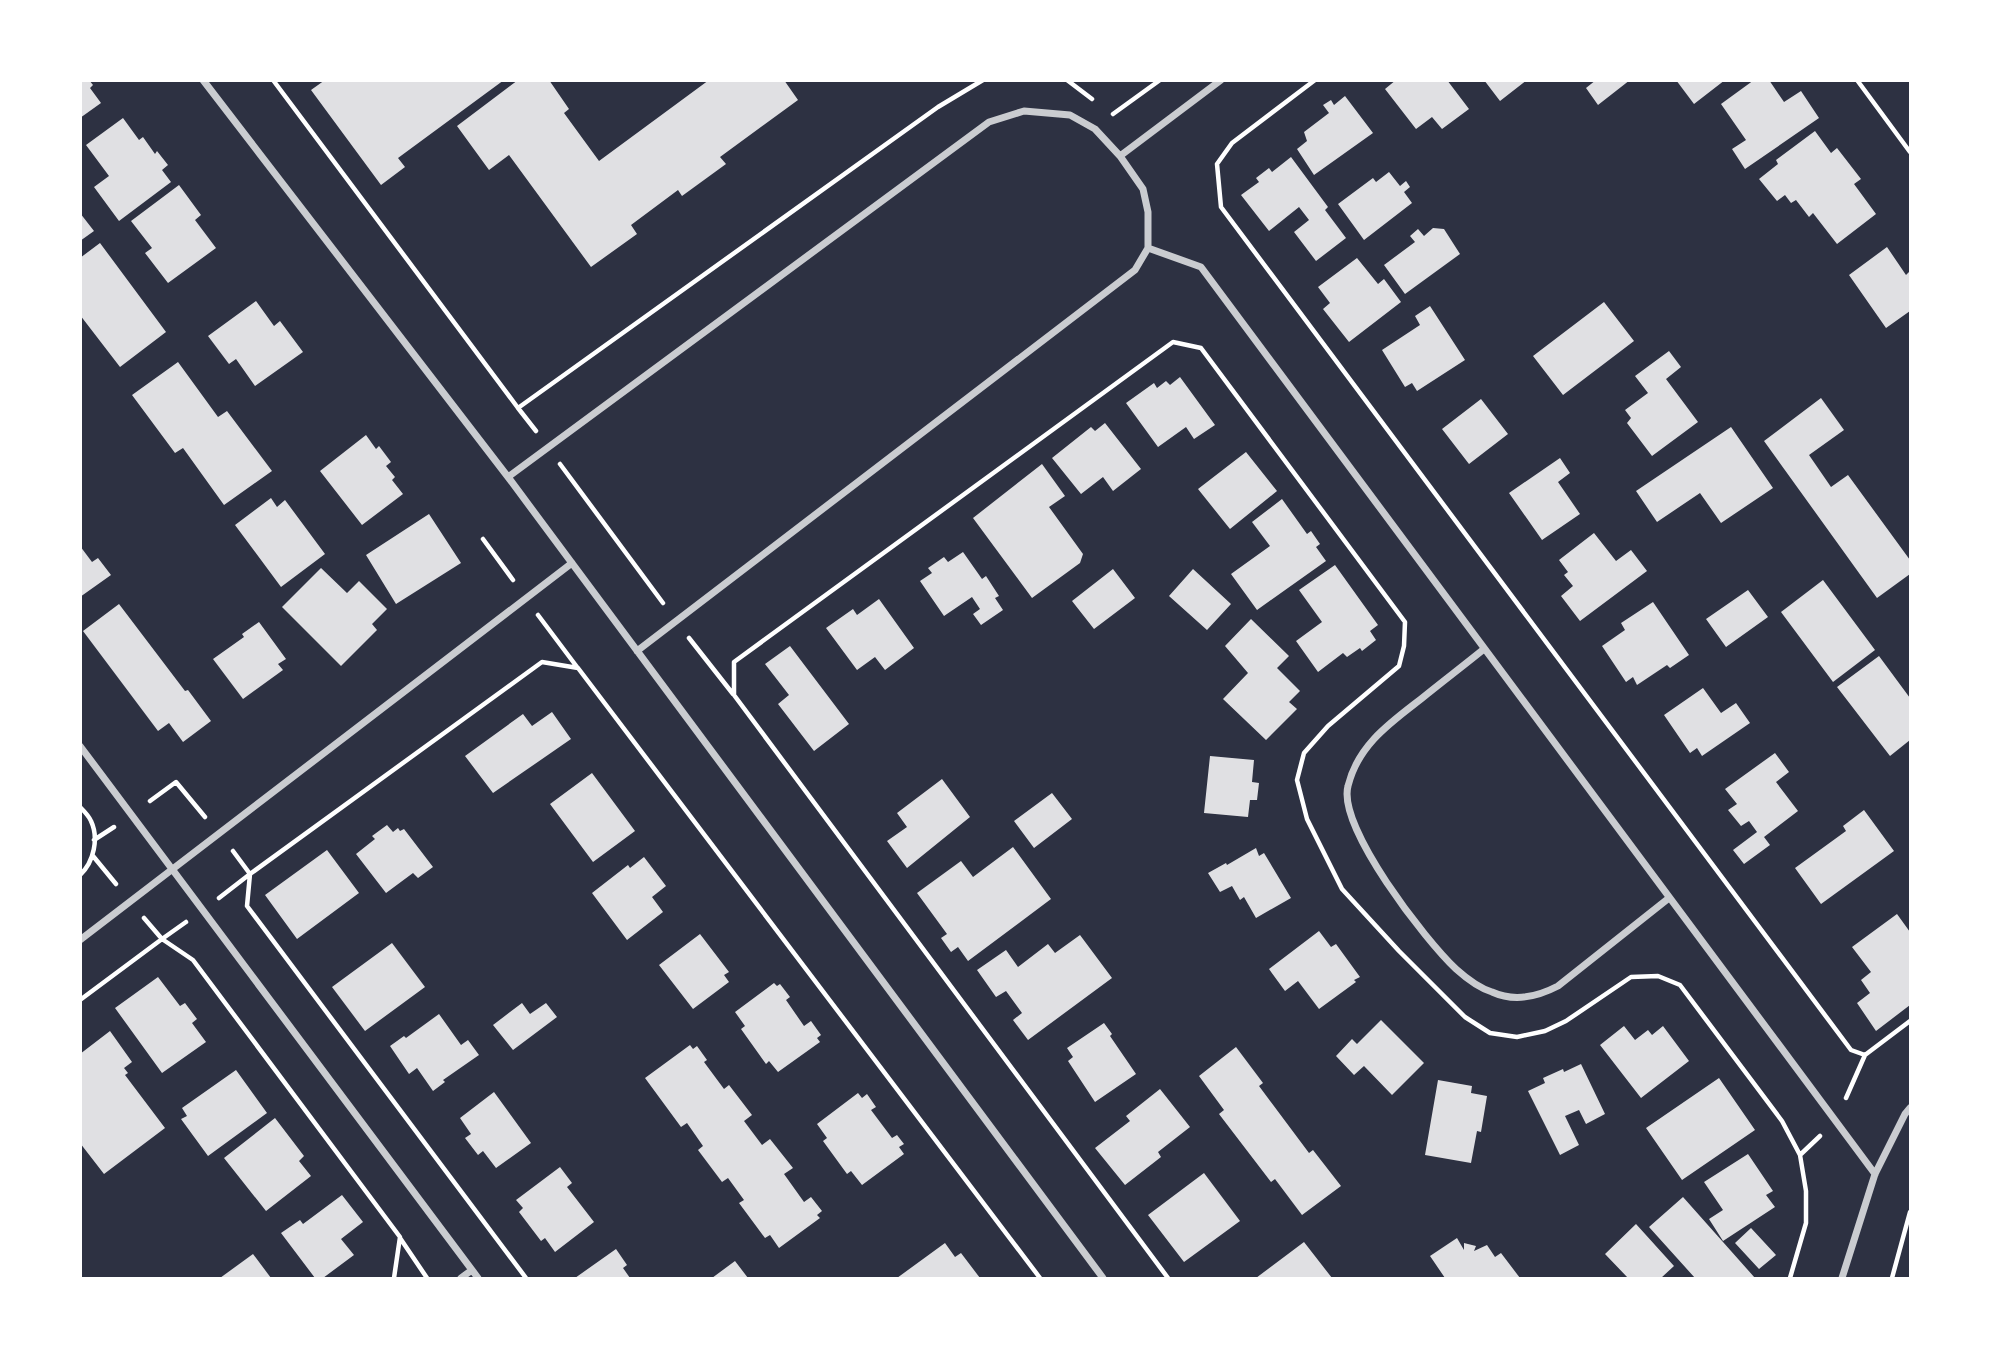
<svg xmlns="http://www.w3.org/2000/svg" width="1991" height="1359" font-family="'IBM Plex Sans',sans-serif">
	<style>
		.building { fill: #e0e0e3 }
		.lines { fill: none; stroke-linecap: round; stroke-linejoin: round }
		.path { stroke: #fff; stroke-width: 4.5 }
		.minor { stroke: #caccd0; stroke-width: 7 }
	</style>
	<rect width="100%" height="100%" fill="#2d3142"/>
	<!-- building -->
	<path class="building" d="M80,80H89L93,85L90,88L101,103L80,118Z
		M325,80L341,82L344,80H504L398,158L405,167L381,185L311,90Z
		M518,80H549L569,109L564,113L599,161L709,80H784L798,100L720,157L726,164L682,196L678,190L631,225L637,234L591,267L509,155L489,170L457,126Z
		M1396,80H1447L1469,109L1442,129L1432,117L1416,129L1385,89Z
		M1484,80H1527L1500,101Z
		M1596,80H1630L1598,105L1586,88Z
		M1676,80H1725L1694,104Z
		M1754,80H1769L1784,102L1801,91L1819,118L1745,169L1732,149L1746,140L1721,104Z
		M1345,96L1373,133L1314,175L1297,149L1307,141L1304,132L1329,113L1323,105L1331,100L1334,105Z
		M123,118L139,140L143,137L155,154L157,151L168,165L162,170L171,182L119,221L94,187L109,176L86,145Z
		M1815,131L1831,153L1837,148L1861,179L1854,184L1876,214L1837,244L1813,213L1809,217L1796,200L1791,203L1785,195L1777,201L1759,179L1778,164L1776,160Z
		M1291,157L1328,207L1325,210L1346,238L1316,261L1294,232L1309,220L1299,207L1269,231L1241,195L1259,182L1256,178L1269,168L1272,172Z
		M1389,172L1400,186L1406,181L1410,187L1404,192L1412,203L1364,240L1338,204L1373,178L1376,182Z
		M179,185L201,215L195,220L216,248L168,283L145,253L152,248L131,221Z
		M80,213L94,231L80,241Z
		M1433,228L1444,229L1460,254L1405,294L1384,265L1415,242L1410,236L1418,229L1424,236Z
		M100,243L166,332L120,367L80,315V258Z
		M1887,247L1906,275L1910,271V311L1886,328L1849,275Z
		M1357,258L1378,284L1384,279L1401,302L1349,342L1323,309L1330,303L1318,287Z
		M256,301L274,326L280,321L303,352L255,386L236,359L229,364L208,336Z
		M1604,302L1634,341L1563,395L1533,356Z
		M1430,306L1465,360L1417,391L1412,383L1405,387L1382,350L1420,325L1415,316Z
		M1669,351L1681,367L1666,379L1698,422L1652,456L1627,423L1631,418L1625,410L1648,393L1635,376Z
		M178,362L218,417L227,411L272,471L224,505L183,448L175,453L132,395Z
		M1180,377L1215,425L1194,439L1186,427L1158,447L1126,403L1154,383L1157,388L1166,381L1170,385Z
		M1821,398L1844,430L1809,455L1831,487L1848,475L1910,560V574L1877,598L1764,441Z
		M1481,399L1508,434L1469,464L1442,429Z
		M1105,423L1141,469L1113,491L1103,477L1081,494L1052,458L1091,427L1095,431Z
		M1731,427L1773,488L1721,523L1700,493L1657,522L1636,491Z
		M366,435L376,449L379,446L391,462L386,466L395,477L392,480L403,494L362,525L320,471Z
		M1246,452L1277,491L1230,529L1198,489Z
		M1560,458L1570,473L1558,482L1580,514L1542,540L1509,493Z
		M1042,464L1065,496L1049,507L1083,554L1080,563L1032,598L973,518Z
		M271,498L277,507L285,500L325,554L281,587L235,525Z
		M1282,499L1307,534L1311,531L1320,544L1316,547L1326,561L1257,610L1231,574L1270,546L1252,522Z
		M429,514L461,563L396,604L366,555Z
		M1594,533L1616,561L1631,550L1647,571L1580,621L1561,596L1573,586L1564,575L1568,572L1559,560Z
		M80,546L92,562L98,558L111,575L80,597Z
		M963,552L982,579L986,576L999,596L995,598L1003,610L981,625L973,614L980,609L972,597L944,616L920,581L932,573L928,568L944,557L948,562Z
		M1335,565L1378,625L1370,631L1376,640L1362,651L1360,648L1347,657L1343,653L1318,672L1296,641L1322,622L1299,590Z
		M321,568L347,593L359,581L387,609L372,624L377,630L341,666L282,607Z
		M1113,569L1135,598L1094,629L1072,601Z
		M1193,569L1231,604L1207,630L1169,596Z
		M1823,580L1875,650L1833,682L1781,612Z
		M1748,590L1768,617L1726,647L1706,619Z
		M879,599L914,648L885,670L875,657L857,670L826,628L853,609L857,615Z
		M1653,602L1689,655L1670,668L1667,665L1637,685L1633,677L1626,682L1602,646L1625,630L1621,623Z
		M119,604L185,691L188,690L211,721L183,742L169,723L158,731L83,631Z
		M1251,619L1289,656L1277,668L1300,691L1289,702L1297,709L1266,740L1223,699L1248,673L1225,646Z
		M259,622L286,659L278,664L283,670L243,699L213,659L244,637L242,634Z
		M790,646L849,724L814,751L778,704L789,695L765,664Z
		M1879,656L1910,698V740L1890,756L1837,687Z
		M1703,688L1721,713L1736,703L1750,723L1702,756L1697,748L1690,753L1664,715Z
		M552,712L571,739L493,793L465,756L523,714L532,726Z
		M1775,753L1789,772L1776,782L1798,811L1764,837L1770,845L1744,864L1733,850L1757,832L1749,821L1741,826L1728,810L1737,804L1725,789Z
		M1210,756L1254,760L1252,782L1259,783L1257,800H1250L1248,817L1204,813Z
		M592,773L635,831L593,862L550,804Z
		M942,779L970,817L907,868L887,841L907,827L897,813Z
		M1052,793L1072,819L1034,848L1014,821Z
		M1864,810L1894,851L1821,904L1795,868L1846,831L1843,826Z
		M387,825L393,832L398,828L400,831L404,829L433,867L418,878L413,873L386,893L356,854L375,839L372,836Z
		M1013,847L1051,899L968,961L958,947L951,952L941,938L947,934L917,893L961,861L973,877Z
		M1256,848L1259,856L1264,853L1291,898L1256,918L1244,897L1240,900L1232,886L1220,892L1208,873L1226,863L1227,865Z
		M327,850L359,893L297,939L265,895Z
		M644,857L666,886L652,897L663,912L627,940L592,893L628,865L630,868Z
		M1897,914L1910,932V1005L1876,1031L1857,1003L1870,993L1861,980L1871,972L1852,947Z
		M1319,931L1331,947L1336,944L1360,977L1354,980L1356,982L1319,1009L1298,981L1285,991L1269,969Z
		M700,934L729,972L724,975L729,982L693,1009L659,965Z
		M1080,935L1112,978L1028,1040L1013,1020L1022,1013L1006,991L996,997L977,970L1006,950L1018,967L1048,944L1055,953Z
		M392,943L425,987L365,1031L332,987Z
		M158,977L180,1006L185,1003L197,1019L192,1023L206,1042L162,1073L115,1008Z
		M774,983L777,986L780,984L790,997L786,1000L804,1026L811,1021L821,1035L817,1038L820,1042L778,1072L769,1061L766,1064L741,1029L745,1026L735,1012Z
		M522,1003L530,1014L546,1003L557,1017L513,1050L493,1025Z
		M439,1014L461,1045L468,1040L479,1055L443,1080L445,1082L433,1091L417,1068L409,1074L390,1046L404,1036L406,1038Z
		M1381,1020L1424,1063L1392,1095L1364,1066L1354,1075L1336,1056L1352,1039L1357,1044Z
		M1104,1023L1112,1034L1110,1036L1136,1074L1095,1102L1068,1061L1073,1057L1067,1048Z
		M1624,1026L1635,1040L1648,1030L1652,1035L1663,1026L1689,1061L1641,1098L1600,1045Z
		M110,1031L132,1062L124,1068L128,1073L125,1075L165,1128L104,1174L80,1143V1054Z
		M690,1045L693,1049L697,1046L707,1060L704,1062L724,1089L729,1085L752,1115L744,1121L762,1145L770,1139L793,1168L784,1174L804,1202L811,1197L822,1211L817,1215L820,1218L779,1248L770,1235L765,1238L739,1203L744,1200L728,1178L722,1182L698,1150L703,1146L687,1123L681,1127L645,1078Z
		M1236,1047L1263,1083L1259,1086L1309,1153L1313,1150L1341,1186L1302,1215L1275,1179L1271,1182L1219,1114L1224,1110L1199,1076Z
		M1581,1064L1605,1114L1586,1124L1579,1110L1565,1116L1579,1145L1560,1155L1528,1091L1545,1083L1543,1078L1563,1069L1564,1072Z
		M236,1070L267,1113L208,1156L181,1119L187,1116L182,1108Z
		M1719,1078L1755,1130L1682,1180L1646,1128Z
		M1438,1080L1472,1086L1471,1093L1487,1096L1481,1132L1477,1131L1471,1163L1425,1155Z
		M1160,1089L1190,1127L1158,1152L1161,1157L1125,1185L1095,1148L1130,1121L1126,1116Z
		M494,1092L531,1143L496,1168L483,1151L478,1155L465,1138L471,1134L460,1118Z
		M858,1093L862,1098L867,1094L876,1107L871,1110L892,1138L897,1135L904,1144L899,1147L904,1154L862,1185L851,1171L847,1174L823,1141L827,1138L817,1124Z
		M275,1118L304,1156L299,1161L311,1176L266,1211L224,1158Z
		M1748,1154L1773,1191L1766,1195L1775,1207L1723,1241L1709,1219L1723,1210L1704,1182Z
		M560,1167L572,1183L567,1187L594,1222L555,1252L545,1238L541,1241L519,1212L523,1208L516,1200Z
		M1204,1173L1240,1221L1184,1262L1148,1215Z
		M342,1195L363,1222L341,1239L354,1255L323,1278H315L281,1233L300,1220L303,1224Z
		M1683,1197L1755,1278H1695L1649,1227Z
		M1636,1224L1674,1266L1661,1278H1628L1605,1254Z
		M1751,1228L1776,1255L1759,1269L1735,1243Z
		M1457,1238L1464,1250V1243L1476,1246L1474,1251L1487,1245L1495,1257L1501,1253L1520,1278H1445L1430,1256Z
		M1304,1242L1332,1278H1256Z
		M945,1243L955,1257L961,1253L980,1278H897Z
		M616,1249L627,1265L623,1268L630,1278H575Z
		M253,1254L271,1278H220Z
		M735,1261L748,1278H712Z"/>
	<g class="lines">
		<!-- path -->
		<path class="path" d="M273,80L518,408L938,107L983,80
			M1067,80L1092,99
			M1315,80L1232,143L1217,164L1221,207L1851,1050L1865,1055
			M1857,80L1910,152
			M1113,114L1160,80
			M518,408L536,431
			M560,464L663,603
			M483,539L513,580
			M538,615L577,667
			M689,638L733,694
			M150,801L176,782L205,817
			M80,807C84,811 89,816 91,821C99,838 94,862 80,875
			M94,840L114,827
			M93,856L116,884
			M219,898L250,874L233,851
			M144,918L162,939L186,922
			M80,1000L162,939L193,960L400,1237L394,1278
			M1846,1098L1865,1055L1910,1021
			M1800,1155L1820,1136
			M400,1238L427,1278
			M526,1278L247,906L250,874L542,662L578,668L1040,1278
			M1168,1278L734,695V662L1173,342L1201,348L1405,622L1404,646L1399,666L1328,726L1304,753L1297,780L1307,819L1342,889L1399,951L1465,1017L1490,1033L1517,1037L1545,1031L1566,1021L1631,977L1658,976L1680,985L1782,1121L1800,1155L1806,1191V1223L1790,1278
			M1892,1278L1910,1212"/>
		<!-- minor -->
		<path class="minor" d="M203,80L508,477L1103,1278
			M1120,156L1221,80
			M1148,248L1201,267L1875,1174
			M508,477L989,122L1024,111L1070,115L1095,129L1120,156L1143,189L1148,212V248L1135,270L637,651
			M1484,649C1463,666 1442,682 1421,699C1390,723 1358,745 1348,786C1337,827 1426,941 1456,969C1466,978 1479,988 1492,992C1514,1002 1537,997 1558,986L1669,898
			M80,746L478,1278
			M80,940L572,563
			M461,1278L472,1270
			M1842,1278L1875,1174L1905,1114L1910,1108"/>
	</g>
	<!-- border -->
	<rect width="1991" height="1359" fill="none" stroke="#ffffff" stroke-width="164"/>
</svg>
